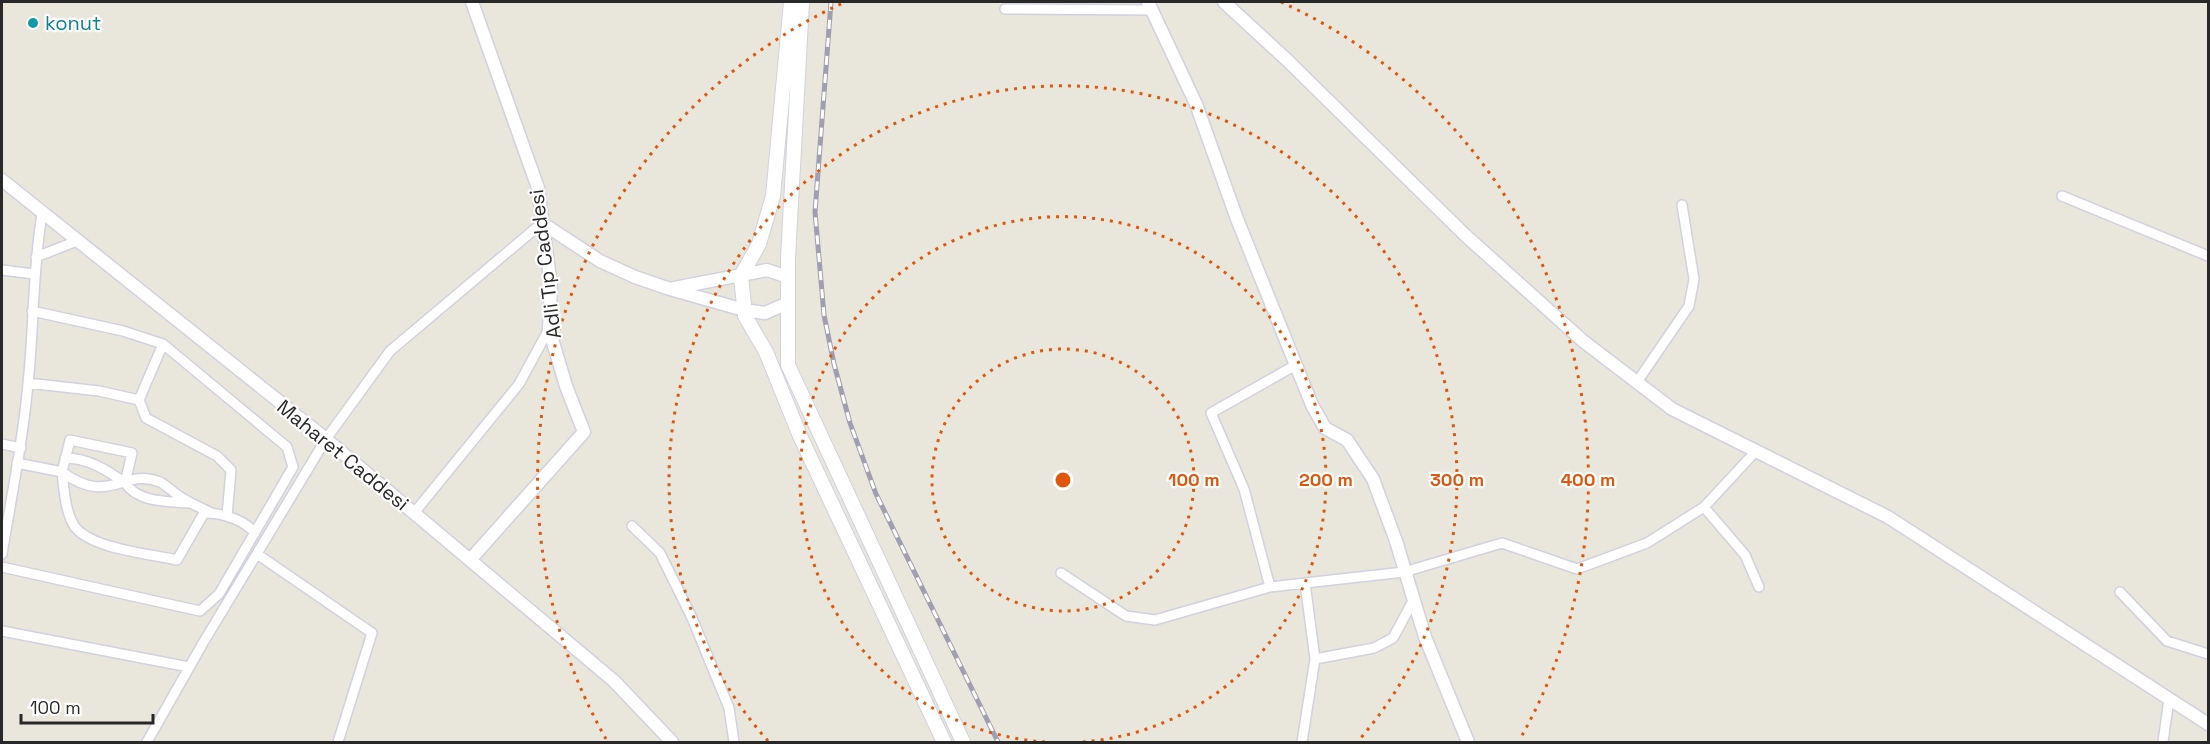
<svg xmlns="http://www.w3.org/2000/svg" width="2210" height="744" font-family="'Space Grotesk',sans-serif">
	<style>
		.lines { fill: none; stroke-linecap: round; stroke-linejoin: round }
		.minor-casing { stroke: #d1d1e0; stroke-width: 12 }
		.tertiary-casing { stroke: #d1d1e0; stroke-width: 15 }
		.secondary-casing { stroke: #d1d1e0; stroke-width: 16 }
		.minor { stroke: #fff; stroke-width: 9 }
		.tertiary { stroke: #fff; stroke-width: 12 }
		.secondary { stroke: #fff; stroke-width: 14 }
		.rail-casing { stroke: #a09fb1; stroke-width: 5 }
		.rail { stroke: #fff; stroke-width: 3; stroke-dasharray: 9; stroke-linecap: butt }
		.ring { fill: none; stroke: #de570d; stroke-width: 3; stroke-dasharray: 3 6 }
		.culture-dot { fill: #0f9aa8; stroke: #fff; stroke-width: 2 }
		.labels { text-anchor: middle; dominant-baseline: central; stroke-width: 4.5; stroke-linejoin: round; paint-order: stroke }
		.culture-label { font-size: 20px; fill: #0d838f; stroke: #fff; text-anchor: start }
		.street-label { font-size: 20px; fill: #282828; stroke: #fff }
		.centre { fill: #de570d; stroke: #fff; stroke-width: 3 }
		.ring-label { font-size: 18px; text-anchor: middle; font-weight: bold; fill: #de570d; stroke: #fff; stroke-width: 4.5; stroke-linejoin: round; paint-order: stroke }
	</style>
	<rect width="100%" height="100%" fill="#e9e6db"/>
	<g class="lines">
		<defs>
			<path id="minor" d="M1005,9L1152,10
				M2062,196L2208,256
				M36,257L77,241
				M2,270L34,274
				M1294,366L1211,413L1244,489L1270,587L1305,583
				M1637,382L1689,306L1694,279L1682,205
				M28,383L99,391L139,400L146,418L217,456L231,470L227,516
				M139,400L163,344
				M2,444L21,448
				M65,458C88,458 107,470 125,483L132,453L70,440L62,472C110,507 123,467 160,482C166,485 173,492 179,496C189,503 201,508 212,513
				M17,463L62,472C64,488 65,513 75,527C92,549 151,554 177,560L204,513C222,513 243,519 255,533
				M125,483C139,503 166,501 188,503
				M1704,507L1745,555L1759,587
				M414,513L519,384L549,329
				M632,526L660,553L692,618L729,708L734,742
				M2,554C12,494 24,434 29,373C34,320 33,267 42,214
				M257,554L372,633L338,742
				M2,567L200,611L219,594L293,467L287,447L163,344L123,331L32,311
				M1061,573L1126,616L1155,620L1270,587
				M2120,592L2167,641L2208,654
				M2,631L189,667
				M1315,659L1374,648L1393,638L1413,601
				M147,742L203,643L326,439L390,351L542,223
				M1302,742L1315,659L1305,583L1404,572L1502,543L1577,569L1647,543L1704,507L1756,451
				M2163,742L2169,699"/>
			<path id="tertiary" d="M1148,2L1196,104L1237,219L1312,405L1325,428L1347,440L1373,479L1396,541L1425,637L1468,742
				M1224,2L1288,61L1465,235L1583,341L1672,409L1888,517L2208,724
				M2,180L326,439L614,681L672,742
				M542,223L600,261L635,277L670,289L744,310L765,313L788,303
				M674,288L767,270L788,277
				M470,560L584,432L566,386L549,329L551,286L538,188L472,2"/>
			<path id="secondary" d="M791,2L773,196L759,244L741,276L745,316L766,352L800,436L944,742
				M802,2L788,258V365L963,742"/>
		</defs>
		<!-- minor casing -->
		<use href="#minor" class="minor-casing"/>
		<!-- tertiary casing -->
		<use href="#tertiary" class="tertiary-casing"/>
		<!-- secondary casing -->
		<use href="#secondary" class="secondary-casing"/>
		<!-- minor -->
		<use href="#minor" class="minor"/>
		<!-- tertiary -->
		<use href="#tertiary" class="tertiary"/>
		<!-- secondary -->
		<use href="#secondary" class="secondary"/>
		<defs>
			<path id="rail" d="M831,2L815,212L824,315L834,364L850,423L876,494L998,742"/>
		</defs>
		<!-- rail casing -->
		<use href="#rail" class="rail-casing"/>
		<!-- rail -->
		<use href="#rail" class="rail"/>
	</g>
	<!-- distance rings -->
	<g class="ring">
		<circle cx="1063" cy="480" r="131"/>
		<path d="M1045 742A263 263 0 1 1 1081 742"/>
		<path d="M768 741A394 394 0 1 1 1358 741"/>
		<path d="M606 739A525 525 0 0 1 845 2M1281 2A525 525 0 0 1 1520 739"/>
	</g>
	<!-- markers -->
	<circle class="culture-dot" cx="33" cy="23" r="6"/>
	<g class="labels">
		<!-- culture labels -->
		<g class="culture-label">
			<text x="45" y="23">konut</text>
		</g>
		<!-- street labels -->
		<g class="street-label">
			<text transform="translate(545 264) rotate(-97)">Adli Tıp Caddesi</text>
			<text transform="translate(343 455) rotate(39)">Maharet Caddesi</text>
		</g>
	</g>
	<circle cx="1063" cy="480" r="9" class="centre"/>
	<g class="ring-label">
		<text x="1194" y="486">100 m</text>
		<text x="1326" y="486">200 m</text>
		<text x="1457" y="486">300 m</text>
		<text x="1588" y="486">400 m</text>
	</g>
	<!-- border -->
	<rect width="2210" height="744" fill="none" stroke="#282828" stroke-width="6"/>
	<!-- scale -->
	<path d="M21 714v9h132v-9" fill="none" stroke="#282828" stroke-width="3"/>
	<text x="30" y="714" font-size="18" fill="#282828" stroke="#ffffff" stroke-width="4.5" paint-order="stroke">100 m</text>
</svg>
